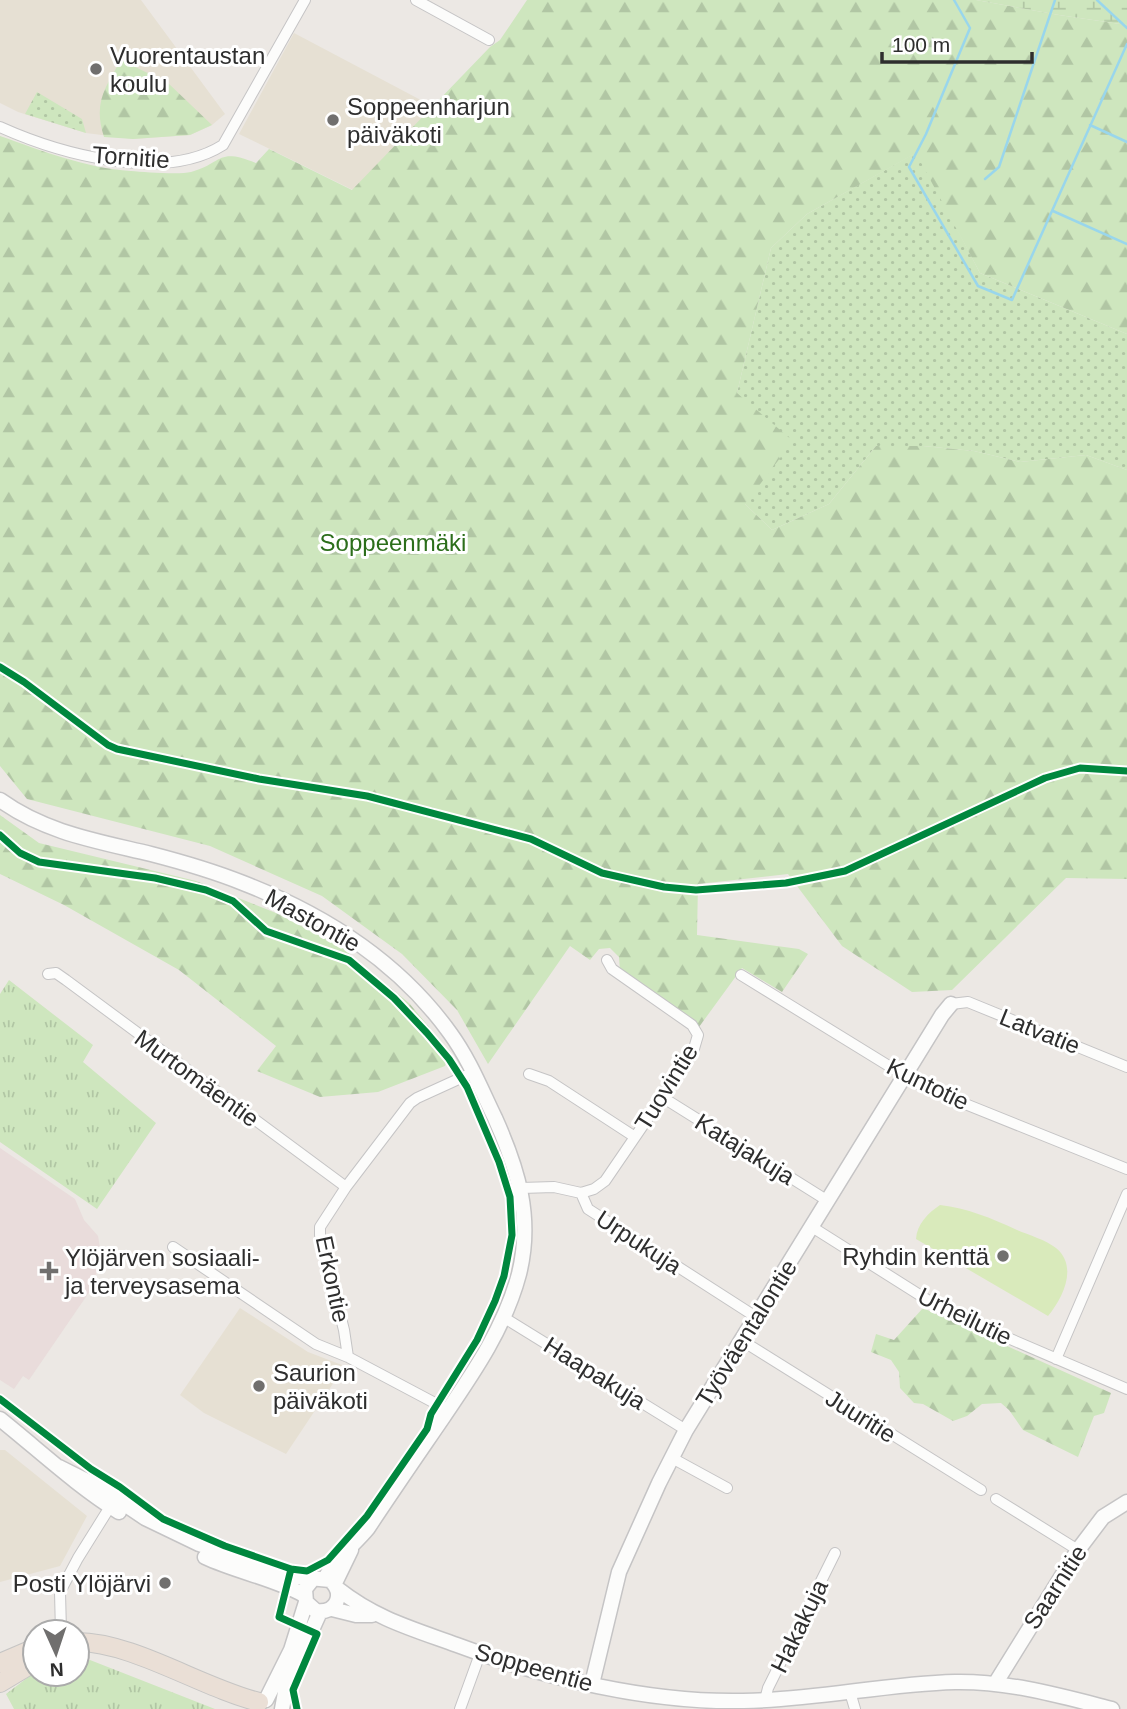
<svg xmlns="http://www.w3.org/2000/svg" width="1127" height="1709" font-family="Arial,sans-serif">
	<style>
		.education { fill: #e6e0d3 }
		.medical { fill: #e9dcdb }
		.grass { fill: url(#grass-dots) }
		.forest { fill: url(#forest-firs) }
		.wetland { fill: url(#wetland-marsh) }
		.park { fill: url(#park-tufts) }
		.pitch { fill: #d9eabb }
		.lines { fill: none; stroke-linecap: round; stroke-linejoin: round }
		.stream { stroke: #99d6ec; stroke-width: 2.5 }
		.street-casing { stroke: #c5c4c5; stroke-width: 12 }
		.secondary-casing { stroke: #c5c4c5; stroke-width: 17 }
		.highway-casing { stroke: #c6c5c4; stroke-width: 20 }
		.street { stroke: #fcfcfb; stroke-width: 10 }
		.secondary { stroke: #fcfcfb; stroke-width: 14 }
		.highway { stroke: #eadfd6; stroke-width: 18 }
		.cycleway-casing { stroke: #fff; stroke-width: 11 }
		.cycleway { stroke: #00873e; stroke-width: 7 }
		.poi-dot { fill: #706f6e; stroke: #fff; stroke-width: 2.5 }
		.labels { text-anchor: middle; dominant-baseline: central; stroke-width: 6; stroke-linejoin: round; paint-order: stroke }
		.poi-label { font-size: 24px; fill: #2e2e2e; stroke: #fff; text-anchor: start }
		.street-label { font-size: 24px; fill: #2e2e2e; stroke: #fff }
		.park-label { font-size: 24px; fill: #2c6e1b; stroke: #fff }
	</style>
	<defs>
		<pattern id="grass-dots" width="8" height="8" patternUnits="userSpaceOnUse" patternTransform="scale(1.75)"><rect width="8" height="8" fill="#cee6be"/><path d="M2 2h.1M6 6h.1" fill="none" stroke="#b1c6a4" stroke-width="1.8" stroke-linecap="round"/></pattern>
		<pattern id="forest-firs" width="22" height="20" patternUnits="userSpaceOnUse" patternTransform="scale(1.75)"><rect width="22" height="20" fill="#cee6be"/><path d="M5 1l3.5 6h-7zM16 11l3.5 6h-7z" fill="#b1c6a4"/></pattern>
		<pattern id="wetland-marsh" width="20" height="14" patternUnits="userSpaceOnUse" patternTransform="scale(1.75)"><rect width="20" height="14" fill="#cee6be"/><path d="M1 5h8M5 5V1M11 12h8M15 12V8" fill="none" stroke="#b1c6a4"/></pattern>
		<pattern id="park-tufts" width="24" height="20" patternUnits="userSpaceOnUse" patternTransform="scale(1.75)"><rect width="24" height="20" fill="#cee6be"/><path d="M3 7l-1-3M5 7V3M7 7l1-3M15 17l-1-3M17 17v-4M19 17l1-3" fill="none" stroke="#b1c6a4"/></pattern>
	</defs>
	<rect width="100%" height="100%" fill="#ece8e4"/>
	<!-- education -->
	<path class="education" d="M0,0H141L225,114L212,125L190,135L133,139L86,133L18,112L0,103Z
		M294,33L434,107L353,190L239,134Z
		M240,1308L308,1352L342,1365L338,1376L286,1454L204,1413L180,1395Z
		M0,1450H5L87,1516L60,1566L0,1582Z"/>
	<!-- medical -->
	<path class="medical" d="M0,1148L75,1199L84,1220L98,1236L100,1248L98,1267L92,1288L29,1380L23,1376L14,1389L0,1380Z"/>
	<!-- grass -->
	<path class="grass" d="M37,92L82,119L86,133L25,114Z
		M917,152L980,273L1127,334V470L1086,455L1020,462L974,451L923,446H876L829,504L772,530L745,504L737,393L771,248L807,214Z"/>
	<!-- forest -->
	<path class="forest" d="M527,0H976L1059,15L1127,25V334L980,273L916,153L807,214L771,248L737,393L793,441L745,504L772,530L829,504L876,446H923L974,451L1020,462L1086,455L1127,470V879L1066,878L952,990L912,992L842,946L788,874L698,884L697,935L799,949L808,954L782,992L742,968L699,1027L620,971L619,957L610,948L599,949L590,960L570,946L488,1064L457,1010L402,954L322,896L210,846L27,799L0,766V136C43,151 85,168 131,171C144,172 179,175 191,172C223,163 217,147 256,163L269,149L352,190L490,47L500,40Z
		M121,60L168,83L212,125L190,135L133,139L104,137C93,103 105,88 121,60Z
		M0,815L39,843L196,881L276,913L340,946L409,1003L449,1051L445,1066L378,1092L320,1097L257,1071L276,1046L179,970L64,905L0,874Z
		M923,1308L1111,1393L1104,1413L1094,1416L1078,1457L1023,1430L1009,1410L1001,1403L982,1404L967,1416L953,1421L923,1404L914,1403L900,1388L899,1372L891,1360L871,1352L876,1334L894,1340Z"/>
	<!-- wetland -->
	<path class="wetland" d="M976,0H1127V25L1059,15Z"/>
	<!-- park -->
	<path class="park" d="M9,980L93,1045L83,1062L156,1123L97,1209L0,1142V994Z
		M90,1660L215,1709H14L6,1694L35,1672V1674H77V1663Z"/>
	<!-- pitch -->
	<path class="pitch" d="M940,1205C967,1208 991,1218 1017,1230C1029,1235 1046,1240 1056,1248C1079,1267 1062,1299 1048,1316L916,1239C917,1224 928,1213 940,1205Z"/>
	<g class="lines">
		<!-- stream -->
		<path class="stream" d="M954,0L970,28L926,134L909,167L978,286L1012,300L1127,44
			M1097,0L1127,28
			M1090,125L1127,142
			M985,179L999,167L1055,0
			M1053,211L1127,244"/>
		<defs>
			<path id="street" d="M416,0L489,40
				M0,127C60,154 163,183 223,145L305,0
				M48,974L56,973L66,980L346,1187
				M741,975L923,1087L1127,1169
				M951,1004L968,1002L1127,1067
				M529,1074L549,1081L635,1137
				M662,1097L828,1201
				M521,1188L554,1187L581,1193L588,1209L756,1317
				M581,1193L594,1189L605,1181L693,1052L698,1035L692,1025L612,969L607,960
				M812,1227L945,1311L1127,1389
				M173,1247L316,1344L348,1357
				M503,1317L686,1430
				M741,1340L981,1490
				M1056,1359L1127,1194
				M448,1410L348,1357L344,1330L320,1235V1227L346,1187L410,1103L417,1098L474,1072
				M672,1458L727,1488
				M996,1499L1078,1550
				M61,1632L60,1592L78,1558L113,1502
				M850,1692L855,1709
				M765,1700L768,1688L835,1553
				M460,1709L480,1654"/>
			<path id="secondary" d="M0,800C46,833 97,841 151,854C182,862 213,871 243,883C323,914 399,962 450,1033C469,1059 481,1089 495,1118C518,1169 533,1218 519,1274C505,1327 474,1372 444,1416C418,1454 393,1490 368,1528C354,1545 336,1558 325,1578
				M0,1419C40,1451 76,1485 119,1512
				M59,1467L99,1487L145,1518L199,1544L289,1576L330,1580C346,1594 336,1614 316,1611L306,1602L305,1589L313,1579
				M205,1557C237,1572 273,1578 304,1595
				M335,1583L351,1550
				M338,1589C376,1619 413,1629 457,1645C544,1678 650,1703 743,1701C814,1700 884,1684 955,1682C1008,1681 1061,1696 1112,1709
				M332,1609L356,1615H372
				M592,1684L619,1572L659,1483L686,1430L942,1015L951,1004
				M995,1684L1078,1550L1103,1517L1127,1502
				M266,1700L291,1650L306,1602
				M282,1709L286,1687L320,1612"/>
			<path id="highway" d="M77,1642C133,1642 202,1688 259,1702
				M0,1663L35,1648
				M0,1683L35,1662"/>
		</defs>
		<!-- street casing -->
		<use href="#street" class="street-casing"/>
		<!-- secondary casing -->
		<use href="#secondary" class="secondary-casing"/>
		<!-- highway casing -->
		<use href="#highway" class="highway-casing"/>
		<!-- street -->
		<use href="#street" class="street"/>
		<!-- secondary -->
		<use href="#secondary" class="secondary"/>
		<!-- highway -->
		<use href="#highway" class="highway"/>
		<defs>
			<path id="cycleway" d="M0,667L24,682L108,745L117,749L259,779L367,796L531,839L602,873L664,887L696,890L786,883L845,871L1045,778L1080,768L1127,771
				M0,835L20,853L39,862L155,878L206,890L233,901L266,931L349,960L394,998L427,1033L449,1059L467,1087L499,1162L510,1197L512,1235L504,1276L495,1301L477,1340L431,1414L427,1429L367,1516L328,1560L307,1571L291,1569L225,1546L163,1519L120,1487L91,1469L0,1399
				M291,1569L279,1617L317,1634L293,1690L297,1709"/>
		</defs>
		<!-- cycleway casing -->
		<use href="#cycleway" class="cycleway-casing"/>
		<!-- cycleway -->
		<use href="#cycleway" class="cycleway"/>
	</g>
	<!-- markers -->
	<g class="poi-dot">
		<circle cx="96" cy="69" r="7"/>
		<circle cx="333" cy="120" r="7"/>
		<circle cx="1003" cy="1256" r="7"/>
		<path d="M45.5 1260.5h7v7h7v7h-7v7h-7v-7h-7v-7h7z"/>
		<circle cx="259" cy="1386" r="7"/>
		<circle cx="165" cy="1583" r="7"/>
	</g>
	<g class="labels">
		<!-- poi labels -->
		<g class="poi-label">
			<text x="110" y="55">Vuorentaustan<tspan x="110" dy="28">koulu</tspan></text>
			<text x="347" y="106">Soppeenharjun<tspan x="347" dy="28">päiväkoti</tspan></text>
			<text x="989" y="1256" text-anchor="end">Ryhdin kenttä</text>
			<text x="65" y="1257">Ylöjärven sosiaali-<tspan x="65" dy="28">ja terveysasema</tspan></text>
			<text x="273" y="1372">Saurion<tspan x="273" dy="28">päiväkoti</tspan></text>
			<text x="151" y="1583" text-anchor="end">Posti Ylöjärvi</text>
		</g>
		<!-- street labels -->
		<g class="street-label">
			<text transform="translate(131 157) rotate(4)">Tornitie</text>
			<text transform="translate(313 920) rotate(29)">Mastontie</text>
			<text transform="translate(1040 1031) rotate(22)">Latvatie</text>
			<text transform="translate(197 1078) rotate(36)">Murtomäentie</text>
			<text transform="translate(928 1084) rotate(26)">Kuntotie</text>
			<text transform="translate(666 1087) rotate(-58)">Tuovintie</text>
			<text transform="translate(745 1149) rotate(32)">Katajakuja</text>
			<text transform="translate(639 1242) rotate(33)">Urpukuja</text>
			<text transform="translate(333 1279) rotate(78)">Erkontie</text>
			<text transform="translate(965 1316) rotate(26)">Urheilutie</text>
			<text transform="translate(746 1333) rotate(-58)">Työväentalontie</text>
			<text transform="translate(595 1373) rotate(32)">Haapakuja</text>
			<text transform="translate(861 1416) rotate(32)">Juuritie</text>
			<text transform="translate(1055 1587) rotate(-57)">Saarnitie</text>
			<text transform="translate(799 1626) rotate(-64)">Hakakuja</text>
			<text transform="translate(534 1667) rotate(16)">Soppeentie</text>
		</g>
		<!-- park labels -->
		<g class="park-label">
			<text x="393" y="542">Soppeenmäki</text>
		</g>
	</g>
	<!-- north arrow -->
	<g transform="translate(56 1653) rotate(177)"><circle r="33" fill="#ffffff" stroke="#ababab" stroke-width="2"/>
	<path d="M0-5L12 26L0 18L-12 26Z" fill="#706f6e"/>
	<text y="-10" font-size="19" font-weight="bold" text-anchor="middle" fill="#2e2e2e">N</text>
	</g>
	<!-- scale -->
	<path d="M882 52v10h150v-10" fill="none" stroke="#2e2e2e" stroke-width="3.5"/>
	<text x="892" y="52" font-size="21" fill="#2e2e2e" stroke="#ffffff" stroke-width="5" paint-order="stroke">100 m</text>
</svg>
